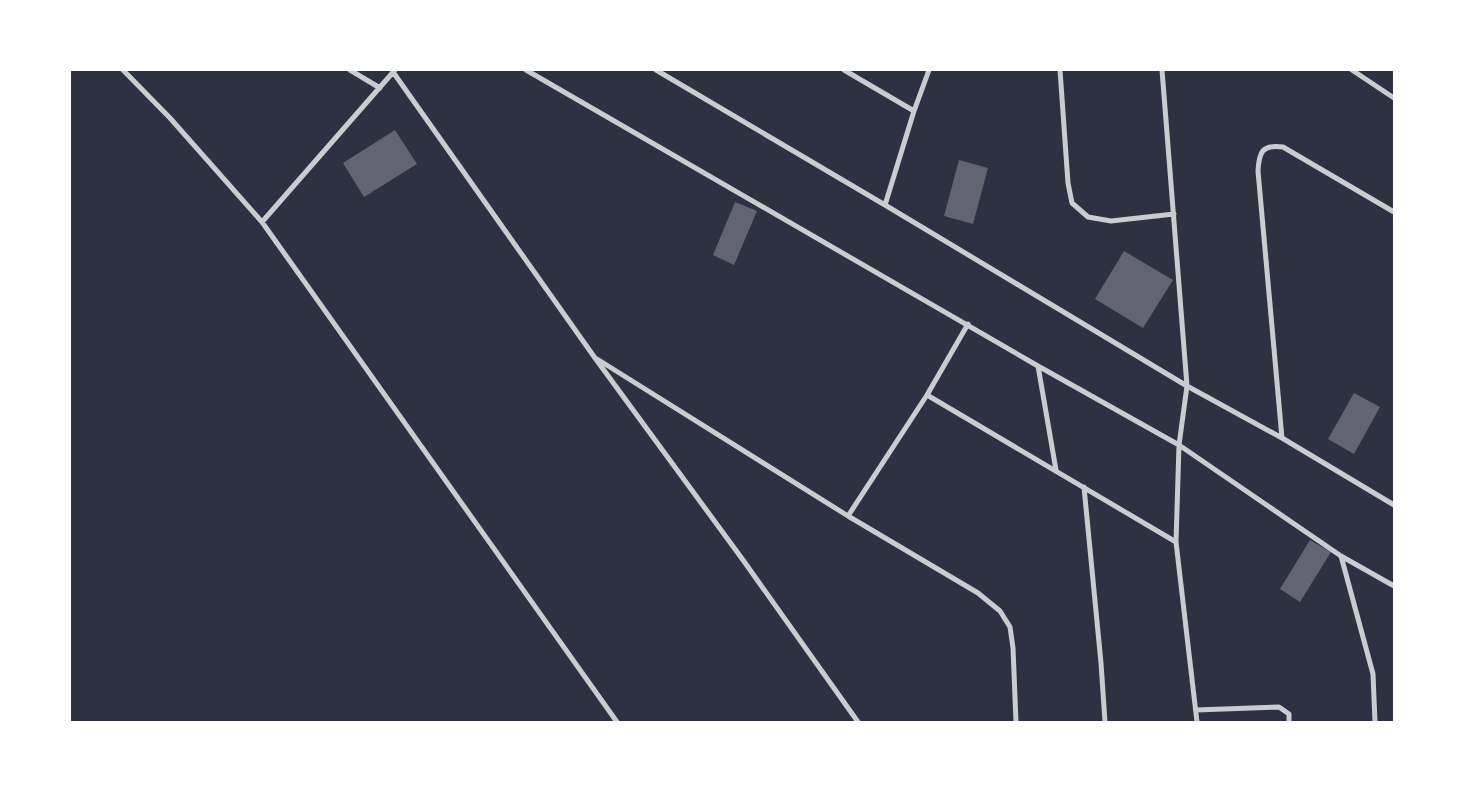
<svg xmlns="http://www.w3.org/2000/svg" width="1464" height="792" font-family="'Titillium Web',sans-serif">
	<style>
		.building { fill: #626471 }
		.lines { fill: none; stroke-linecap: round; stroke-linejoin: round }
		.minor { stroke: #caccd0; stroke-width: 5 }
	</style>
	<rect width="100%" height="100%" fill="#2d3142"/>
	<!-- building -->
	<path class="building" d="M395,130L417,164L364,197L343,163Z
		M959,160L988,168L973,224L944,216Z
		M735,202L757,211L734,265L713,255Z
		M1124,251L1173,280L1143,328L1095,299Z
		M1354,393L1380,407L1354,454L1328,439Z
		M1310,540L1331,552L1300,602L1280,589Z"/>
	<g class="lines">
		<!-- minor -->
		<path class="minor" d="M123,70L170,118L262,222L617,722
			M350,70L380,88
			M526,70L1038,366L1179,445L1341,556L1394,586
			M656,70L885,205L1187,386L1282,438L1394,505
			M844,70L914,111L929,70
			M1060,70L1068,183L1072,203L1088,217L1111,221L1174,214
			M1162,70L1187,386L1179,445L1176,542L1197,722
			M1352,70L1394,98
			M393,72L595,358L743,560L858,722
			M885,205L914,111
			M262,222L395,70
			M597,359L848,516L978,593L1000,611L1010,627L1013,648L1016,722
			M1038,366L1056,470
			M927,395L1176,542
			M1282,438L1258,171C1259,152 1262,144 1283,147L1394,212
			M1084,487L1101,663L1105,722
			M848,516L927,395L968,324
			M1341,556L1373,674L1375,722
			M1196,710L1279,707L1289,714V722"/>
	</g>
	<!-- border -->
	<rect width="1464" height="792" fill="none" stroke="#ffffff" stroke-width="142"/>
</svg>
